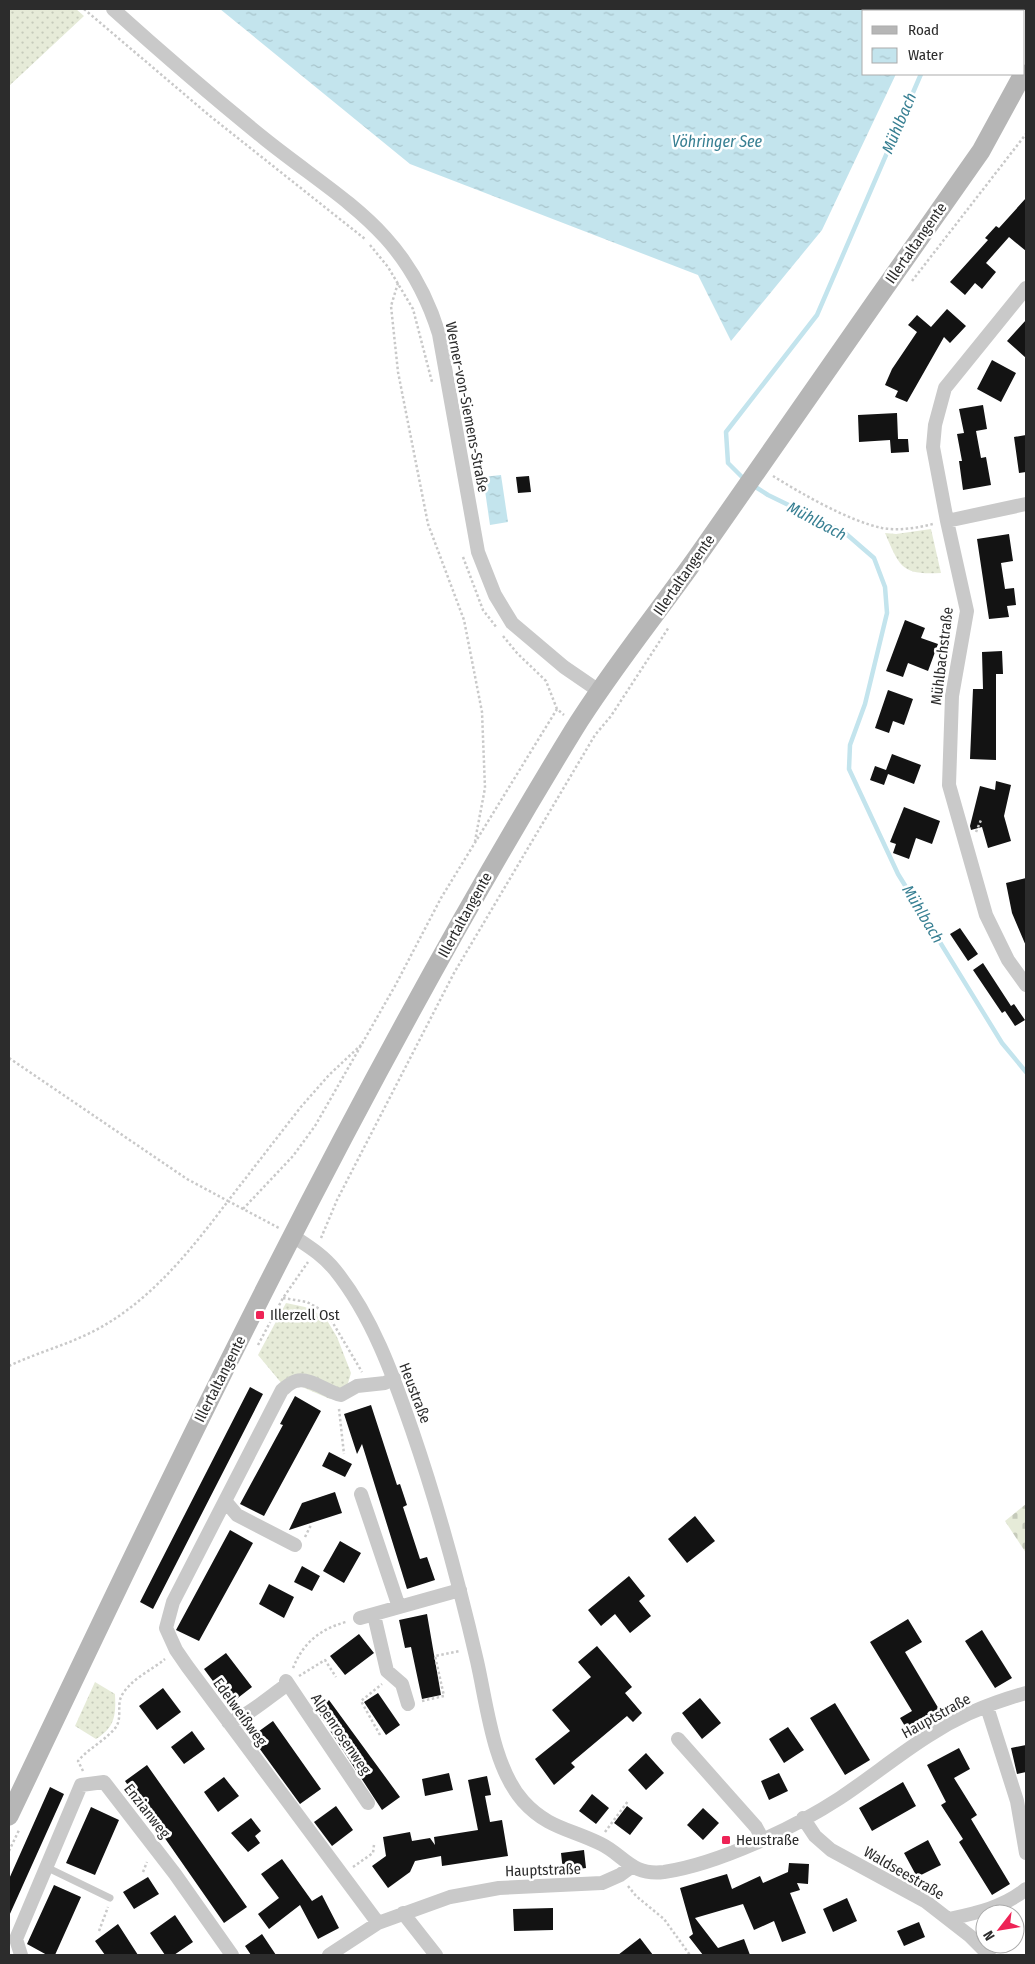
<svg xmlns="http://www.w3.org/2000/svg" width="1035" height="1964" font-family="'Fira Sans Condensed',sans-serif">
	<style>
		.grass { fill: url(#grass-dots) }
		.cemetery { fill: url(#cemetery-stones) }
		.water { fill: url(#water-ripples) }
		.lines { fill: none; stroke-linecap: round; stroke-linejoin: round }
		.stream { stroke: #c3e4ed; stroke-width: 4.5 }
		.building { fill: #131313 }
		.path { stroke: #c9c9c9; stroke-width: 2.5; stroke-dasharray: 2.5 2.5; stroke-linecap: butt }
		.lane { stroke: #c9c9c9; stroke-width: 7 }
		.street { stroke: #c9c9c9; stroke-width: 14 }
		.secondary { stroke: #b6b6b6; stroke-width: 19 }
		.poi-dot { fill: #ee2356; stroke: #fff; stroke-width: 2 }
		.labels { text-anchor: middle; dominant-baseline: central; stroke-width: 5; stroke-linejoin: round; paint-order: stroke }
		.street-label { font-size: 15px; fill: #2c2c2c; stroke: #fff }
		.poi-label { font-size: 15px; fill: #2c2c2c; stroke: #fff; text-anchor: start }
		.water-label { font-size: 16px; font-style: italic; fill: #377f92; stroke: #fff }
	</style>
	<defs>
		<pattern id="grass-dots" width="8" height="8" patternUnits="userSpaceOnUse" patternTransform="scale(1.25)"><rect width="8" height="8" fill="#e6ebd8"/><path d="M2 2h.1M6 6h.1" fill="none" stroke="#c5caba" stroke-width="1.8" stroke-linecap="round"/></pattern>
		<pattern id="cemetery-stones" width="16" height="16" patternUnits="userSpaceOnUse" patternTransform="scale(1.25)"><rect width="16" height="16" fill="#e6ebd8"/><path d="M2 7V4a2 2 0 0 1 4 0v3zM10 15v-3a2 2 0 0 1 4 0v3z" fill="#c5caba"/></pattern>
		<pattern id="water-ripples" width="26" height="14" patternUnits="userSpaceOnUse" patternTransform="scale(1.25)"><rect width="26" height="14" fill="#c3e4ed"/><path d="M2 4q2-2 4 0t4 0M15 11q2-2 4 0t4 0" fill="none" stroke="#a8c4cb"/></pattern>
	</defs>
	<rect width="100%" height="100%" fill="#fff"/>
	<!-- grass -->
	<path class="grass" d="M9,9H76L84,16L9,86Z
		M931,529L941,573C902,575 900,568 885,533L896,534Z
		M286,1303L305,1307L325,1317L337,1337L351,1373L346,1390L330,1399L302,1387L283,1385L258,1355Z
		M95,1682L115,1694C116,1716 115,1727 96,1739L75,1726Z"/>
	<!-- cemetery -->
	<path class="cemetery" d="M1026,1504V1553L1005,1521Z"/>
	<!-- water -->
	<path class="water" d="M220,9H924V11H864V74H896L822,230L731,341L698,275L410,164Z
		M501,475L508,522L490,525L483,477Z"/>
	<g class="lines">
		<!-- stream -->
		<path class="stream" d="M943,11V9
			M745,480L728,463L726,432L817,315L921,74
			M754,486L768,495L844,532L874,558L885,587L887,613L865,704L850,745L849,769L898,874L1002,1043L1026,1072"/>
	</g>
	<!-- building -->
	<path class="building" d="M1026,198V251L1009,237L986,263L996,272L982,289L975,283L965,295L950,282L988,240L985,238L996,226L999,228Z
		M947,309L966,326L950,343L944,337L907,402L895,397L898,391L885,385L892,369L917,332L908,325L917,315L931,327Z
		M1026,320V358L1007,341Z
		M992,360L1016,373L1001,402L977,389Z
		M983,405L987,429L976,431L981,458L986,457L991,485L963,490L959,461H962L957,434L964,433L959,409Z
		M897,413L898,439H908L909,452L891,453L890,440L859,442L858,415Z
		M1026,435V472L1019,473L1014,437Z
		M529,476L531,492L518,493L516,477Z
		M1009,534L1013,561L1001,563L1005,589L1014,588L1016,605L1007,606L1009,617L989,619L977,539Z
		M905,620L925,628L921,638L938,644L928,671L908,663L903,677L886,671Z
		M1002,651L1003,674H996V760L970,759L973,689H983L982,652Z
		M888,690L913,699L904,725L893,721L889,733L875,728Z
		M892,754L921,765L914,784L888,774L884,785L870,780L875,766L886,770Z
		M996,781L1011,785L1004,816L1011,841L988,848L982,827L971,830L970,826L980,786L995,790Z
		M904,807L940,821L932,844L916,838L909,859L893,853L896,844L890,842Z
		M1026,878V946L1012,913L1006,883Z
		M960,928L978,954L968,961L950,934Z
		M983,963L1011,1006L1014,1004L1025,1020L1015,1026L1005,1011L1002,1013L973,970Z
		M250,1387L263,1394L153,1609L140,1602Z
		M295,1396L321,1411L264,1516L240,1504L283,1425L280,1424Z
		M371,1405L397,1485L400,1484L407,1505L403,1507L420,1559L427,1557L435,1580L407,1589L362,1444L357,1454L344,1414Z
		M329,1452L352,1464L345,1477L322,1466Z
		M335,1492L342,1513L289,1530L302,1503Z
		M695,1516L715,1541L687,1563L668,1539Z
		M230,1530L253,1543L199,1641L176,1630Z
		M340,1541L361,1553L344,1583L323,1571Z
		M302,1566L320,1576L312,1591L294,1582Z
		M629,1576L645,1596L639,1601L651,1616L630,1633L615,1614L601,1626L588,1610Z
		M269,1584L294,1597L284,1618L259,1604Z
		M427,1614L441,1695L422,1699L411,1647L405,1648L399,1620Z
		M908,1619L922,1642L905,1652L943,1716L911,1736L900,1718L912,1711L870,1642Z
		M982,1630L1012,1678L995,1688L965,1641Z
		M359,1634L374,1653L345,1675L330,1656Z
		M597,1646L632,1687L625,1693L642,1713L633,1722L627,1716L571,1763L575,1767L554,1785L535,1759L570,1731L552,1710L591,1677L578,1662Z
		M226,1653L252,1687L230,1704L204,1669Z
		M163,1688L181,1712L157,1730L139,1706Z
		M378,1693L400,1725L386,1735L364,1702Z
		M700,1698L721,1723L702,1739L682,1713Z
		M329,1700L400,1797L382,1810L316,1709Z
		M835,1703L870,1760L845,1775L810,1718Z
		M273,1721L321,1789L300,1804L251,1737Z
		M788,1727L804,1750L784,1763L769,1739Z
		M192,1731L205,1749L184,1764L171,1747Z
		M1026,1745V1772L1017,1774L1011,1748Z
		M959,1748L970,1769L954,1778L977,1815L971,1819L1010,1884L992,1895L959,1842L963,1839L941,1805L946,1802L927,1765Z
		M646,1753L664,1773L646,1790L628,1770Z
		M147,1765L247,1907L224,1923L125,1781Z
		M449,1773L453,1790L425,1796L422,1779Z
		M779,1773L788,1791L769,1800L761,1781Z
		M487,1776L491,1795L485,1796L490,1822L502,1820L508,1856L442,1866L441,1856L415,1861L410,1872L388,1888L372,1866L386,1856L383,1837L410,1832L412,1841L430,1838L435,1845L434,1837L478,1830L468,1780Z
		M224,1777L239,1796L218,1812L204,1792Z
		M903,1782L916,1806L872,1831L859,1808Z
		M50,1787L64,1794L9,1916V1879Z
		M592,1794L609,1808L596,1824L579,1811Z
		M336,1806L353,1830L332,1846L314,1822Z
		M627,1806L643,1818L630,1835L614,1823Z
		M91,1807L119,1820L95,1875L66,1863Z
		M703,1808L719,1823L703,1840L687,1825Z
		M251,1818L261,1831L255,1836L260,1843L248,1852L231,1833Z
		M928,1840L941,1865L917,1877L904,1853Z
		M584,1850L586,1868L563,1871L561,1853Z
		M282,1859L312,1901L322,1895L339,1928L318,1939L300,1905L269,1929L258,1914L279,1898L261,1874Z
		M789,1863L809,1864L808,1884L797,1883L800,1890L790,1893L806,1933L782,1942L774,1921L754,1930L743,1904L695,1918L718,1948L744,1939L750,1955H703L689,1937L693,1934L680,1888L727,1874L732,1889L760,1876L763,1883L788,1872Z
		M148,1877L159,1894L134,1909L123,1892Z
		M54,1885L81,1897L55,1955H47L27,1944Z
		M847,1898L857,1921L833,1932L823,1909Z
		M553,1908V1930L514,1931L513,1909Z
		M175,1915L193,1942L174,1955H165L150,1933Z
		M919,1922L925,1937L904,1946L897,1931Z
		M118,1924L138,1955H105L95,1941Z
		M262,1934L276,1955H251L245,1946Z
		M640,1938L653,1955H618Z"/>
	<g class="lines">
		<!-- path -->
		<path class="path" d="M84,9L210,116L365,239
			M370,245L388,267L413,309L432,382
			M912,281L1026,134
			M398,283L391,306L398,372L428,524L464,620L482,712L485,788L475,841
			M773,476C802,494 849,521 882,528C899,531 917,528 933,524
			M463,557L483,610L497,628
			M503,636L517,653L546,681L557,709L564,715
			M976,832L981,820
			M9,1058L187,1179L228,1201L300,1108L329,1075L361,1045
			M243,1209L293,1156L315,1126L395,986L441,898L557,709
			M321,1238L337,1200L454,973L595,735L611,716L669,627
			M283,1298L307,1302L327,1313L362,1372
			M258,1345L283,1298L308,1262
			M9,1366C36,1353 67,1345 94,1331C150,1302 191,1250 228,1201L279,1228
			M339,1409L344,1454
			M305,1537L311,1525
			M293,1668C303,1643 320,1629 346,1622
			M299,1676L325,1660L336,1677
			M422,1701L444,1696L435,1656L460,1651
			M380,1735L361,1701L382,1684
			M83,1771L78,1761C89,1748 106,1740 116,1727C122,1718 117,1706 121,1697C129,1680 152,1670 165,1659
			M605,1832L628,1801
			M9,1851L19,1830
			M353,1867L373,1853L374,1845
			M143,1872L147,1862
			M628,1886L636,1896L664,1919L690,1955
			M99,1931L108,1907"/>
		<!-- lane -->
		<path class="lane" d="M46,1867L110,1898"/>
		<!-- street -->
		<path class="street" d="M113,9C163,54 214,98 266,140C344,202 407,231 439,334L478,552L495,595L512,623L564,667L599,691
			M1026,288L945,388L935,425L933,447L947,521L967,611L952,696L949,785L986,915L1008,960L1026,985
			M947,521L1026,504
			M293,1236C308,1246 323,1255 335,1270C372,1316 393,1375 412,1430C438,1506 459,1583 477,1661C487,1705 493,1767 523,1801C547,1828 571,1829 601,1844C624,1855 631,1876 664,1872C718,1864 794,1828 840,1798C870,1778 898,1755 928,1736C957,1717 993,1702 1026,1693
			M361,1494L399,1607
			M226,1502L237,1515L295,1545
			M374,1615L387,1671L402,1684L408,1704
			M360,1618L460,1590
			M288,1684L368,1803
			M987,1707L1017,1801L1026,1853
			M228,1722C242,1721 274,1693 288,1684L286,1681
			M678,1739L756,1827L762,1838
			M803,1818L815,1836L831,1850L925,1901L970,1936L989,1955
			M403,1913L436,1955
			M949,1919C977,1913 1004,1907 1026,1889
			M378,1923L187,1666L176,1650L166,1628L173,1602L282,1390C286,1387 291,1382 296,1381C310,1377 327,1392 341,1395L357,1386L385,1383L394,1378
			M21,1955L16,1939L81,1785L104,1782L175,1874L232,1955
			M329,1955L378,1923L450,1897L499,1888L602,1883L620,1875L631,1867"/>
		<!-- secondary -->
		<path class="secondary" d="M9,1816C184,1448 360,1079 573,731C610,671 656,615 697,557C791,422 886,286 981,151L1023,74"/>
	</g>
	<!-- markers -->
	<g class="poi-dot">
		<rect x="255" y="1310" width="10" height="10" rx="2.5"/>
		<rect x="721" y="1835" width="10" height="10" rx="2.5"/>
	</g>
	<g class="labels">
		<!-- street labels -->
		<g class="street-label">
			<text transform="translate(916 243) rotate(-55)">Illertaltangente</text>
			<text transform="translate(467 407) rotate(79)">Werner-von-Siemens-Straße</text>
			<text transform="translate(684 575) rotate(-55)">Illertaltangente</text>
			<text transform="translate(942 656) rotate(-83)">Mühlbachstraße</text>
			<text transform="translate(465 915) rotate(-61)">Illertaltangente</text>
			<text transform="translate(220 1379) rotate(-63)">Illertaltangente</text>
			<text transform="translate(415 1393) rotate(69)">Heustraße</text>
			<text transform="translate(240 1712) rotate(54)">Edelweißweg</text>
			<text transform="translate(936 1716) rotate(-29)">Hauptstraße</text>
			<text transform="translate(341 1734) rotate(56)">Alpenrosenweg</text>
			<text transform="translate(147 1811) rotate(52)">Enzianweg</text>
			<text transform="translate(543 1870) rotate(-2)">Hauptstraße</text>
			<text transform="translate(904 1873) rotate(30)">Waldseestraße</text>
		</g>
		<!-- poi labels -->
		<g class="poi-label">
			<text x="270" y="1315">Illerzell Ost</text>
			<text x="736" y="1840">Heustraße</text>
		</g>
		<!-- water labels -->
		<g class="water-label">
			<text transform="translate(899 123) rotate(-67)">Mühlbach</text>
			<text x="717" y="141">Vöhringer See</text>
			<text transform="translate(817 521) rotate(28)">Mühlbach</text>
			<text transform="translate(923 914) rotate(59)">Mühlbach</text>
		</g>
	</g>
	<!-- border -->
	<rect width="1035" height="1964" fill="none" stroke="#2c2c2c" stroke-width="20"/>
	<!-- legend -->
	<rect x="862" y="10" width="162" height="65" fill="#ffffff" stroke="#ababab"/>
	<rect x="872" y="26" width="25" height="8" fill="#b6b6b6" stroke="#ababab"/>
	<text x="908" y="35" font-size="15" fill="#2c2c2c">Road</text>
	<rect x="872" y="48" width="25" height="15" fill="url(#water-ripples)" stroke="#ababab"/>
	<text x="908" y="60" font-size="15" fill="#2c2c2c">Water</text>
	<!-- north arrow -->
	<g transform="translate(1000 1929) rotate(239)"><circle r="24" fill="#ffffff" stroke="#ababab"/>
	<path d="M0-4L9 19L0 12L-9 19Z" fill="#ee2356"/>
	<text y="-8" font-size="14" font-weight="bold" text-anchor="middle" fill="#2c2c2c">N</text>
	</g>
</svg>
